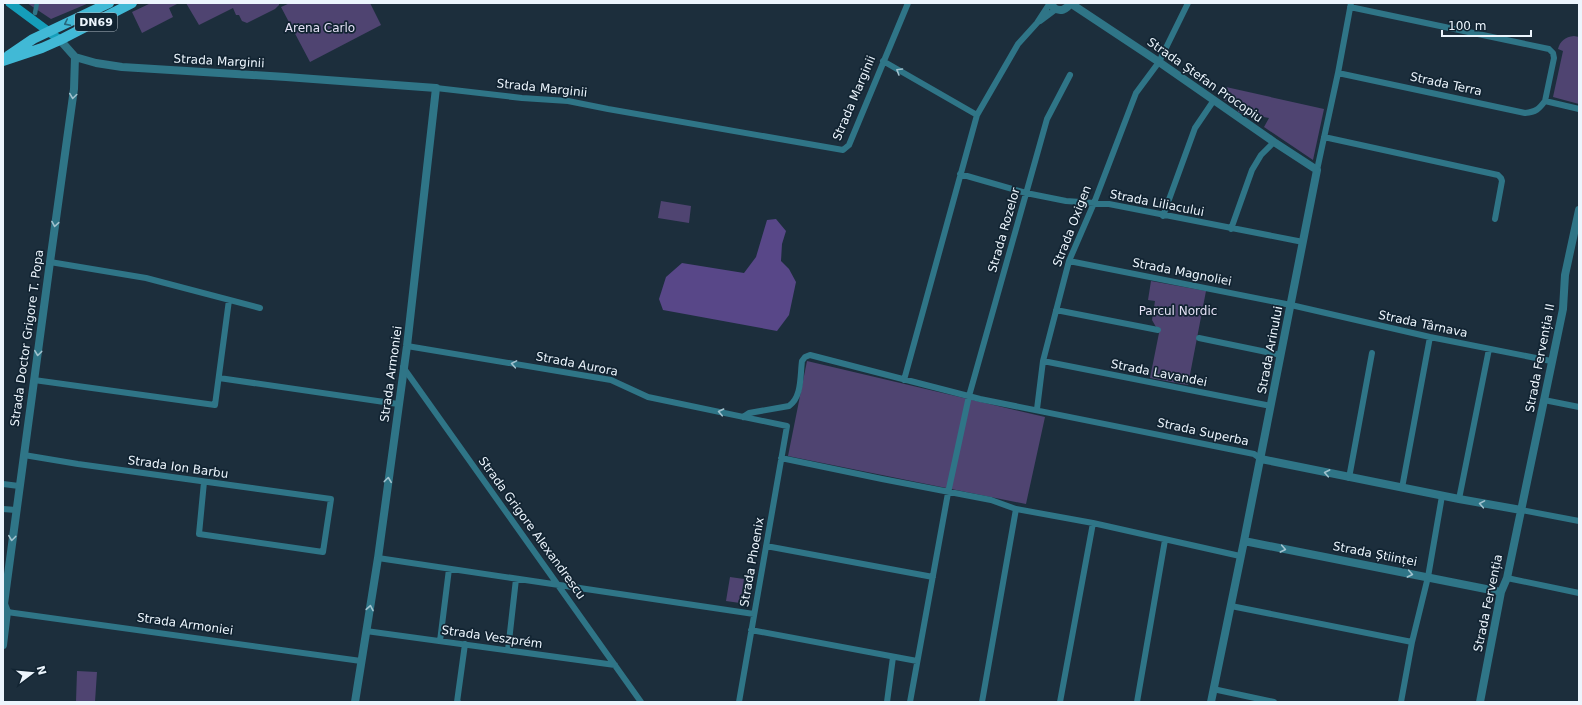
<svg xmlns="http://www.w3.org/2000/svg" width="1582" height="705" font-family="'DejaVu Sans',sans-serif">
	<style>
		.green { fill: #4f4471 }
		.forest { fill: #584788 }
		.lines { fill: none; stroke-linecap: round; stroke-linejoin: round }
		.pedestrian { stroke: #2f7587; stroke-width: 4.5 }
		.minor { stroke: #2f7587; stroke-width: 6 }
		.tertiary { stroke: #2f7587; stroke-width: 8 }
		.secondary { stroke: #159eba; stroke-width: 9 }
		.primary { stroke: #41b9d6; stroke-width: 10 }
		.oneway { stroke: #27677c }
		.oneway2 { stroke: #a0c2ce }
		.labels { text-anchor: middle; dominant-baseline: central; stroke-width: 3.5; stroke-linejoin: round; paint-order: stroke }
		.shield { fill: #122432; stroke: #abb6c0; stroke-width: 1 }
		.shield-label { font-size: 11px; font-weight: bold; fill: #ecf5fd }
		.park-label { font-size: 12px; fill: #e4e1f5; stroke: #122432 }
		.street-label { font-size: 12px; fill: #ecf5fd; stroke: #122432 }
	</style>
	<rect width="100%" height="100%" fill="#1c2e3c"/>
	<!-- green -->
	<path class="green" d="M27,3H89L51,19Z
		M151,3H179L169,8L173,17L142,33L132,12Z
		M186,3H279V5L275,9L247,23L242,21L239,15H236L233,8L199,25Z
		M290,3H370L381,25L310,62L281,7Z
		M1574,36L1579,37V104L1553,97L1563,51L1558,49C1560,41 1565,37 1574,36Z
		M1226,87L1324,109L1313,160L1264,127L1269,118L1238,112L1240,104L1223,100Z
		M661,201L691,206L689,223L658,218Z
		M1151,281L1206,291L1188,385L1150,378L1160,328L1156,327L1152,320L1155,301L1148,300Z
		M807,361L1045,417L1026,504L788,456Z
		M730,577L744,579L740,603L726,601Z
		M77,671L97,672L95,702H76Z"/>
	<!-- forest -->
	<path class="forest" d="M776,219L786,231L782,244L781,261L789,269L796,282L789,315L777,331L663,310L659,299L666,277L682,263L744,273L756,257L767,220Z"/>
	<g class="lines">
		<!-- pedestrian -->
		<path class="pedestrian" d="M35,13L37,3"/>
		<!-- minor -->
		<path class="minor" d="M1350,7L1549,49L1553,53L1554,58L1545,101
			M1040,21L1056,9
			M883,61L977,115
			M1338,73L1525,113C1536,112 1539,109 1545,101L1579,109
			M436,88L522,98L568,101L608,109L843,150L849,145L908,3
			M1324,137L1498,175L1501,178L1502,181L1495,219
			M1317,170L1338,73L1351,3
			M960,174L1026,193L1066,201L1109,204L1303,242
			M1163,216L1195,128L1214,100
			M1231,229L1252,170L1261,155L1274,142
			M1069,261L1291,305L1430,337L1551,361
			M50,262L146,278L260,308
			M1056,310L1158,330
			M1199,338L1281,355
			M407,346L611,380L648,397L787,426L739,702
			M1043,361L1271,406
			M403,367L641,702
			M219,378L398,404
			M34,380L215,405L229,300
			M904,380L977,115L1018,44L1037,23L1050,3
			M1544,400L1579,407
			M1037,409L1043,361L1069,261L1094,203L1136,93L1159,62L1188,3
			M743,417L749,413L789,406C802,397 800,376 802,361L805,357L810,355L980,399L1254,454L1261,459
			M24,455L78,464L331,499L323,552L199,534L204,482
			M781,458L882,479L991,500L1016,509L1093,523L1240,556
			M1349,478L1372,353
			M3,484L19,486
			M1402,488L1430,337
			M1459,499L1489,349
			M3,509L16,510
			M1521,510L1579,521
			M766,546L933,577
			M378,558L754,614
			M1507,578L1579,593
			M1231,606L1412,642
			M7,612L361,661
			M751,630L917,661
			M366,631L615,665
			M440,641L449,569
			M508,650L516,579
			M1213,689L1274,702
			M458,702H457L465,644
			M887,702L893,657
			M910,702L948,493L969,396L1047,119L1070,75
			M982,702L1016,509
			M1060,702L1093,523
			M1137,702L1165,540
			M1401,702L1412,642L1428,577L1442,496"/>
		<!-- tertiary -->
		<path class="tertiary" d="M1051,3L1054,8C1060,12 1067,10 1070,3
			M1070,3L1159,62L1274,142L1317,170L1244,541L1211,702
			M75,57L96,63L122,67L286,77L436,88L407,346L378,558L355,702
			M1261,459L1459,499L1521,510
			M1244,541L1501,592
			M3,645L7,612L4,604L50,262L74,89L75,57L60,40
			M1480,702L1501,592L1507,578L1563,309L1565,275L1579,210"/>
		<!-- secondary -->
		<path class="secondary" d="M10,3L60,40"/>
		<!-- primary -->
		<path class="primary" d="M8,56L33,39L109,3
			M3,61L42,48L60,40L132,3"/>
	</g>
	<!-- one-way arrows -->
	<defs><path id="oneway-chevron" d="M-2-3.5L2.5 0L-2 3.5" fill="none" stroke-width="1.6" stroke-linecap="round" stroke-linejoin="round"/></defs>
	<use class="oneway" href="#oneway-chevron" transform="translate(67 23) rotate(154)"/>
	<g class="oneway2">
		<use href="#oneway-chevron" transform="translate(899 71) rotate(-149)"/>
		<use href="#oneway-chevron" transform="translate(73 96) rotate(98)"/>
		<use href="#oneway-chevron" transform="translate(55 224) rotate(99)"/>
		<use href="#oneway-chevron" transform="translate(38 353) rotate(97)"/>
		<use href="#oneway-chevron" transform="translate(514 364) rotate(-170)"/>
		<use href="#oneway-chevron" transform="translate(721 412) rotate(-168)"/>
		<use href="#oneway-chevron" transform="translate(1327 473) rotate(-169)"/>
		<use href="#oneway-chevron" transform="translate(388 480) rotate(-83)"/>
		<use href="#oneway-chevron" transform="translate(1482 504) rotate(-170)"/>
		<use href="#oneway-chevron" transform="translate(12 538) rotate(97)"/>
		<use href="#oneway-chevron" transform="translate(1283 549) rotate(11)"/>
		<use href="#oneway-chevron" transform="translate(1410 574) rotate(11)"/>
		<use href="#oneway-chevron" transform="translate(370 608) rotate(-80)"/>
	</g>
	<g class="labels">
		<!-- shield labels -->
		<rect class="shield" x="75" y="13" width="42" height="18" rx="3"/>
		<g class="shield-label">
			<text x="96" y="22">DN69</text>
		</g>
		<!-- park labels -->
		<g class="park-label">
			<text x="320" y="28">Arena Carlo</text>
			<text x="1178" y="311">Parcul Nordic</text>
		</g>
		<!-- street labels -->
		<g class="street-label">
			<text transform="translate(219 61) rotate(3)">Strada Marginii</text>
			<text transform="translate(1205 80) rotate(35)">Strada Ștefan Procopiu</text>
			<text transform="translate(1446 84) rotate(12)">Strada Terra</text>
			<text transform="translate(542 88) rotate(6)">Strada Marginii</text>
			<text transform="translate(854 98) rotate(-67)">Strada Marginii</text>
			<text transform="translate(1157 203) rotate(11)">Strada Liliacului</text>
			<text transform="translate(1072 226) rotate(-69)">Strada Oxigen</text>
			<text transform="translate(1004 230) rotate(-74)">Strada Rozelor</text>
			<text transform="translate(1182 272) rotate(11)">Strada Magnoliei</text>
			<text transform="translate(1423 324) rotate(12)">Strada Târnava</text>
			<text transform="translate(27 338) rotate(-82)">Strada Doctor Grigore T. Popa</text>
			<text transform="translate(1270 350) rotate(-79)">Strada Arinului</text>
			<text transform="translate(1540 358) rotate(-79)">Strada Fervenția II</text>
			<text transform="translate(577 364) rotate(11)">Strada Aurora</text>
			<text transform="translate(1159 373) rotate(11)">Strada Lavandei</text>
			<text transform="translate(391 374) rotate(-82)">Strada Armoniei</text>
			<text transform="translate(1203 432) rotate(12)">Strada Superba</text>
			<text transform="translate(178 467) rotate(8)">Strada Ion Barbu</text>
			<text transform="translate(532 528) rotate(54)">Strada Grigore Alexandrescu</text>
			<text transform="translate(1375 554) rotate(11)">Strada Științei</text>
			<text transform="translate(752 562) rotate(-80)">Strada Phoenix</text>
			<text transform="translate(1488 603) rotate(-78)">Strada Fervenția</text>
			<text transform="translate(185 624) rotate(8)">Strada Armoniei</text>
			<text transform="translate(492 637) rotate(8)">Strada Veszprém</text>
		</g>
	</g>
	<!-- border -->
	<rect width="1582" height="705" fill="none" stroke="#ecf5fd" stroke-width="8"/>
	<!-- north arrow -->
	<g transform="translate(32 673) rotate(74)" stroke="#122432" stroke-width="3" paint-order="stroke">
	<path d="M0-3L7 15L0 10L-7 15Z" fill="#ecf5fd"/>
	<text y="-6" font-size="11" font-weight="bold" text-anchor="middle" fill="#ecf5fd">N</text>
	</g>
	<!-- scale -->
	<path d="M1442 30v6h89v-6" fill="none" stroke="#ecf5fd" stroke-width="2"/>
	<text x="1448" y="30" font-size="12" fill="#ecf5fd" stroke="#122432" stroke-width="3" paint-order="stroke">100 m</text>
</svg>
